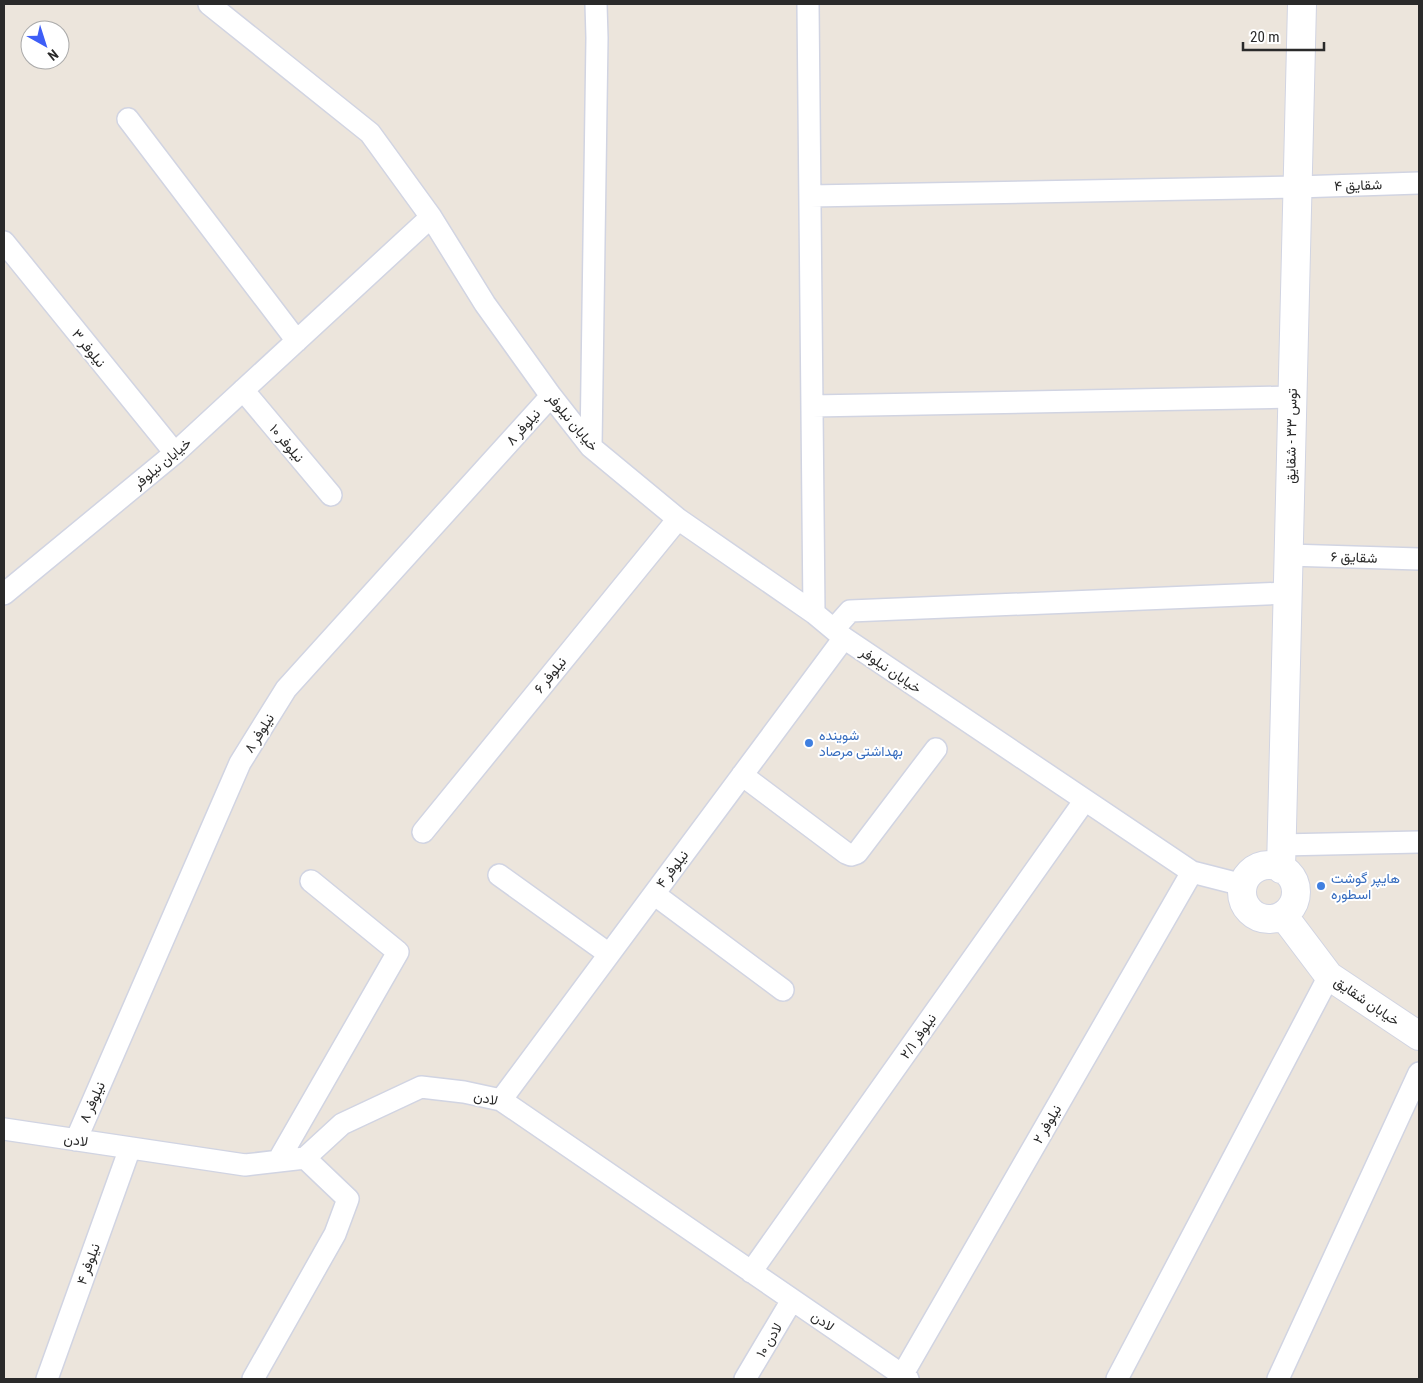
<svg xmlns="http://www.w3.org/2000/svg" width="1423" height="1383" font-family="'Roboto Condensed',Vazirmatn,sans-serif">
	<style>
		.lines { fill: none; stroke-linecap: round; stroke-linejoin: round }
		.minor-casing { stroke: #d1d4e2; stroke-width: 24 }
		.tertiary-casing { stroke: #d1d4e2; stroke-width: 30 }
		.minor { stroke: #fff; stroke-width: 21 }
		.tertiary { stroke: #fff; stroke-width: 28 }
		.shop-dot { fill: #3f7fe0; stroke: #fff; stroke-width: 2 }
		.labels { text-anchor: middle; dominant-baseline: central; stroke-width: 4; stroke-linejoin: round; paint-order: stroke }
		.street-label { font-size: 14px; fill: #2a2a2a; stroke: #fff }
		.shop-label { font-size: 14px; fill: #366cbe; stroke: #fff; text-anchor: start }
	</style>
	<rect width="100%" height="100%" fill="#ece5dc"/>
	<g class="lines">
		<defs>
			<path id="minor" d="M209,4L370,133L431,217L485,304L551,396L591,447L678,519L814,613L844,638L1192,872L1243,885
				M808,4L814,613
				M128,119L297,341
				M810,196L1297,187L1419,183
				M4,242L175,453
				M243,390L331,495
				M812,406L1292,397
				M591,447L597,38L596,4
				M1288,555L1419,559
				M4,594L175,453L431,217
				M834,629L850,611L1287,593
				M742,775L846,853L851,855L857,853L936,749
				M423,832L678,519
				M1281,845L1419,842
				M499,875L609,954
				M654,894L783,990
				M501,1100L844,638
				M4,1129L245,1165L305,1158L342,1124L421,1087L464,1092L501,1100L908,1379
				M76,1140L240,763L286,689L551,396
				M278,1161L398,952L311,881
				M751,1272L1085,800
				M47,1379L130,1148
				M253,1379L335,1234L348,1199L305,1158
				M745,1379L792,1300
				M900,1379L1192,872
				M1117,1379L1329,976
				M1278,1379L1419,1073"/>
			<path id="tertiary" d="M1242 892a27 27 0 1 1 54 0a27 27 0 1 1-54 0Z
				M1281,869L1302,4
				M1283,915L1329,976L1419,1036"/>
		</defs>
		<!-- minor casing -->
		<use href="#minor" class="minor-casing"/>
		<!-- tertiary casing -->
		<use href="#tertiary" class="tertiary-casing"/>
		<!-- minor -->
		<use href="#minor" class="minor"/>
		<!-- tertiary -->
		<use href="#tertiary" class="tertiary"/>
	</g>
	<!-- markers -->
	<g class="shop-dot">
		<circle cx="809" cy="743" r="5"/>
		<circle cx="1321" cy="886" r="5"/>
	</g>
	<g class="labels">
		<!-- street labels -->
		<g class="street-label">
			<text transform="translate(1358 185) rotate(-2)">شقایق ۴</text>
			<text transform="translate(89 348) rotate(51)">نیلوفر ۳</text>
			<text transform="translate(573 422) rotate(50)">خیابان نیلوفر</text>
			<text transform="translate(523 427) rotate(-48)">نیلوفر ۸</text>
			<text transform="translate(1291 436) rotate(-89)">توس ۳۳ - شقایق</text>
			<text transform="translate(287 443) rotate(50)">نیلوفر ۱۰</text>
			<text transform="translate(162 463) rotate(-40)">خیابان نیلوفر</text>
			<text transform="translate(1354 557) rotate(2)">شقایق ۶</text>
			<text transform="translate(891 670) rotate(34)">خیابان نیلوفر</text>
			<text transform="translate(550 675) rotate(-51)">نیلوفر ۶</text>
			<text transform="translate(259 733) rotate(-58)">نیلوفر ۸</text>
			<text transform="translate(672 869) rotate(-53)">نیلوفر ۴</text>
			<text transform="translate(1367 1001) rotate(34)">خیابان شقایق</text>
			<text transform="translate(918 1036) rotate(-55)">نیلوفر ۲/۱</text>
			<text transform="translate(486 1098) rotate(14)">لادن</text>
			<text transform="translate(92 1102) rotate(-66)">نیلوفر ۸</text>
			<text transform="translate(1047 1124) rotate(-60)">نیلوفر ۲</text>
			<text transform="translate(76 1140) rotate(8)">لادن</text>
			<text transform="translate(88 1264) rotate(-70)">نیلوفر ۴</text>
			<text transform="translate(823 1321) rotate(35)">لادن</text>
			<text transform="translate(769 1340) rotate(-59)">لادن ۱۰</text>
		</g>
		<!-- shop labels -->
		<g class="shop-label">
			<text x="819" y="735">شوینده<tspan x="819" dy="16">بهداشتی مرصاد</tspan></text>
			<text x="1331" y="878">هایپر گوشت<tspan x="1331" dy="16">اسطوره</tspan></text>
		</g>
	</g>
	<!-- border -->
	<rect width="1423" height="1383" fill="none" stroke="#2a2a2a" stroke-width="10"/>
	<!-- north arrow -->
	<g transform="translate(45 45) rotate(141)"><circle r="24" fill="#ffffff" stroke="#aaaaaa"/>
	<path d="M0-4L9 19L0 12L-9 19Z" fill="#3e5ef7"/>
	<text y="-8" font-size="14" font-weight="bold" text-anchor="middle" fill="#2a2a2a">N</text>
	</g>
	<!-- scale -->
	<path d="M1243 42v8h81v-8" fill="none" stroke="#2a2a2a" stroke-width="2.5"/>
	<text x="1250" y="42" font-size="15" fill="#2a2a2a" stroke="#ffffff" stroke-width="4" paint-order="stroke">20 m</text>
</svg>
